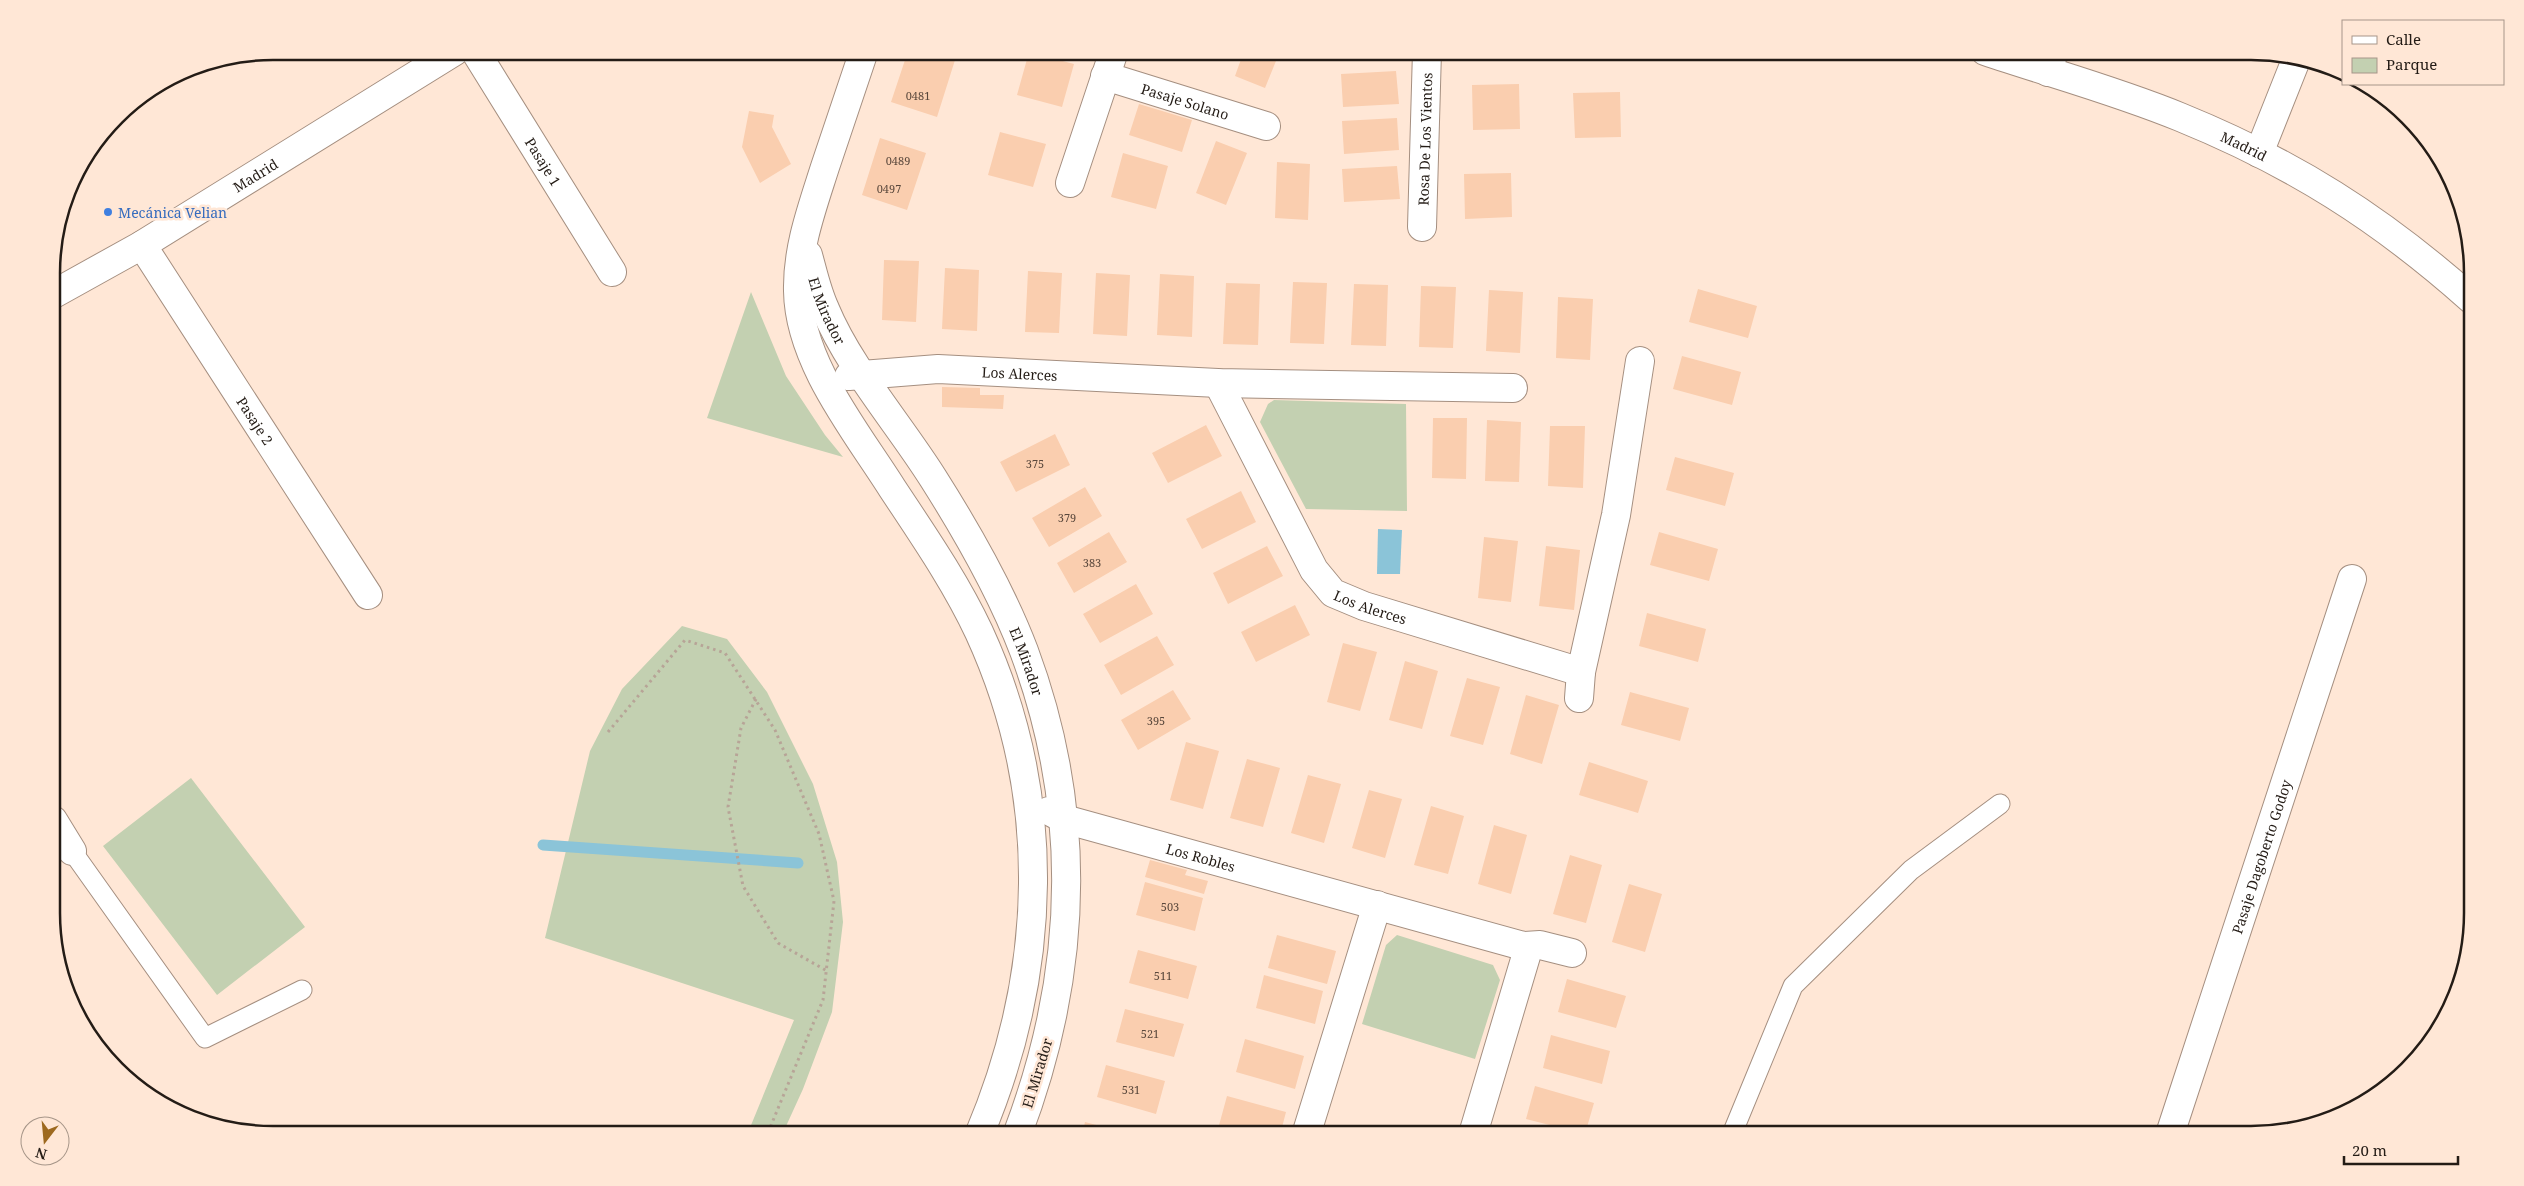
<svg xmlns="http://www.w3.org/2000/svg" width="2524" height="1186" font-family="'Noto Serif',serif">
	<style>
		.green { fill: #c3d0b1 }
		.water { fill: #8bc4d8 }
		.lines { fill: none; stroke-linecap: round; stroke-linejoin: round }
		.stream { stroke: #8bc4d8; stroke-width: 11 }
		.building { fill: #faceaf }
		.service-casing { stroke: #a58f80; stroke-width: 21 }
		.minor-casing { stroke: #a58f80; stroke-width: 30 }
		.tertiary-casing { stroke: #a58f80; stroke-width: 30 }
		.path { stroke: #b7a497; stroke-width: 3; stroke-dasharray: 2.5 4; stroke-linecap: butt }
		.service { stroke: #fff; stroke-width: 19 }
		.minor { stroke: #fff; stroke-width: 28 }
		.tertiary { stroke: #fff; stroke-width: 28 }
		.shop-dot { fill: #3f7fe0; stroke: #ffe7d6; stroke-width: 2 }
		.labels { text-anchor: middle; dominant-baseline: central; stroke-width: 5; stroke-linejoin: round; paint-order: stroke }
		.number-label { font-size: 11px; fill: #5a483c }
		.street-label { font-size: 14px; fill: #241c16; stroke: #ffe7d6 }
		.shop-label { font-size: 14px; fill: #366cbe; stroke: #ffe7d6; text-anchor: start }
		.rim { fill: none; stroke: #241c16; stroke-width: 2.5 }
	</style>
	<rect width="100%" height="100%" fill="#ffe7d6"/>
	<!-- green -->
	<path class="green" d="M751,292L786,376L825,435L843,457L707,418Z
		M1274,400L1406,404L1407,511L1306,509L1260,422L1268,404Z
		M682,626L727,639L767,692L813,784L837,862L843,922L832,1012L803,1089L782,1135H747L794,1020L545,938L590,751L622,689Z
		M191,778L305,927L217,995L103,846Z
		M1397,935L1493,965L1500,980L1475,1059L1362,1024L1386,945Z"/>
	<!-- water -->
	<path class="water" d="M1378,529L1402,530L1400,574H1377Z"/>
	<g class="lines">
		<!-- stream -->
		<path class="stream" d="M543,845L798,863"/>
	</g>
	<!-- building -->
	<path class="building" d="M908,51H929L955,60L937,117L891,102Z
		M1244,51H1280L1265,88L1235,76Z
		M1029,52L1074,64L1062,107L1017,95Z
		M1396,71L1399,104L1343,107L1341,74Z
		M1519,84L1520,129L1473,130L1472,85Z
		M1620,92L1621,137L1575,138L1573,93Z
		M1139,104L1192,120L1182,152L1129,135Z
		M749,111L774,115L772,127L791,164L760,183L742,147Z
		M1397,118L1399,150L1344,154L1342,121Z
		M1000,132L1046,144L1033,187L988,175Z
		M880,138L926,153L907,210L862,195Z
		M1216,141L1247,153L1226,205L1196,193Z
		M1123,153L1168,166L1156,209L1111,197Z
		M1277,162L1310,164L1308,220L1275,218Z
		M1397,166L1400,199L1344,202L1342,169Z
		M1511,173L1512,217L1465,219L1464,174Z
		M884,260L919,261L916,322L882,320Z
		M945,268L979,270L977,331L942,329Z
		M1028,271L1062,273L1059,333L1025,332Z
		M1096,273L1130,275L1127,336L1093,334Z
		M1160,274L1194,276L1192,337L1157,335Z
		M1293,282L1327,283L1324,344L1290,343Z
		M1226,283L1260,284L1258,345L1223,344Z
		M1354,284L1388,285L1386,346L1351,345Z
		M1421,286L1456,287L1453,348L1419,347Z
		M1698,289L1757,306L1748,338L1689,322Z
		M1489,290L1523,292L1520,353L1486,351Z
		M1558,297L1593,299L1590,360L1556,358Z
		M1682,356L1741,372L1732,405L1673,389Z
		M942,387L980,388V395H1004L1003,409L942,407Z
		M1433,418H1467L1466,479L1432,478Z
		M1487,420L1521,422L1519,482L1485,481Z
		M1206,425L1222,456L1168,483L1152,453Z
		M1550,426H1585L1583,488L1548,486Z
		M1055,434L1070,465L1016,492L1000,462Z
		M1675,457L1734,473L1725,506L1666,490Z
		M1085,487L1102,516L1049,547L1032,518Z
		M1241,491L1256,522L1202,549L1186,519Z
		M1109,532L1127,562L1074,593L1057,563Z
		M1659,532L1718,549L1709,581L1650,565Z
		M1484,537L1518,541L1511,602L1478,598Z
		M1267,546L1283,576L1228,604L1213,573Z
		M1546,546L1580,550L1574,610L1539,606Z
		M1136,584L1153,614L1100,643L1083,614Z
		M1295,605L1310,635L1256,662L1241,632Z
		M1647,613L1706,629L1698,662L1639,646Z
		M1157,636L1174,665L1121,695L1104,665Z
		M1343,643L1377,652L1360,711L1327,702Z
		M1405,661L1438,671L1422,729L1389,720Z
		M1467,678L1500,687L1483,745L1450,736Z
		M1173,690L1191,719L1138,750L1121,720Z
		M1630,692L1689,708L1680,741L1621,725Z
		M1526,695L1559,705L1542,764L1510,754Z
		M1186,742L1219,751L1203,809L1170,800Z
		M1247,759L1280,768L1263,827L1230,818Z
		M1589,762L1648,781L1638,813L1579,795Z
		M1308,775L1341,784L1324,843L1291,833Z
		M1369,790L1402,799L1385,858L1352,848Z
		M1431,806L1464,816L1448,874L1414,865Z
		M1494,825L1527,835L1511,894L1478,884Z
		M1570,855L1602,865L1586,923L1553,914Z
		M1150,860L1187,870L1185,875L1208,881L1204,894L1145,877Z
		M1145,882L1203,898L1195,931L1136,915Z
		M1629,884L1662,894L1645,952L1612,942Z
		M1277,935L1336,951L1327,984L1268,968Z
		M1138,950L1197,966L1188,999L1129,983Z
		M1264,975L1323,991L1315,1024L1256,1008Z
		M1567,979L1626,996L1616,1028L1558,1012Z
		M1125,1009L1184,1024L1174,1057L1116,1042Z
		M1551,1035L1610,1051L1602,1084L1543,1068Z
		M1245,1039L1304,1056L1295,1089L1236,1072Z
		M1106,1065L1165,1081L1156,1114L1097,1097Z
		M1535,1086L1594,1103L1585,1134L1526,1119Z
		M1227,1096L1286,1112L1280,1135H1239L1218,1129Z
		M1085,1122L1130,1134V1135H1082Z"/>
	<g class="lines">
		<defs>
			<path id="service" d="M72,851L205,1038L302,990
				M1732,1134L1793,986L1911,870L2000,804"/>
			<g id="minor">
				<path id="s1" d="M475,51L612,272"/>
				<path d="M864,51C851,90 838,129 825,167C812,208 797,248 798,291C799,362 856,431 892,488C923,535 955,581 979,632C1054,795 1048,972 979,1135"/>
				<path d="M2048,72L2054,51"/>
				<path id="s2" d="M1105,76L1266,126"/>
				<path d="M1070,183L1114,51"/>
				<path id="s3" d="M1422,227L1427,51"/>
				<path id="s4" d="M142,245L368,595"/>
				<path id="s5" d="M808,255C813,273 817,292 825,309C849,367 899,424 933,478C966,530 1002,593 1024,651C1084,812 1078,975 1017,1135"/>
				<path id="s6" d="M849,376L938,369L1218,383L1513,388"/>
				<path id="s7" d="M1218,383L1314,570L1333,593L1364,606L1581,672"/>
				<path d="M1579,698L1581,672L1616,515L1640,361"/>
				<path id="s8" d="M1049,811L1064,819L1523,946L1540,945L1572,953"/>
				<path d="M53,820L72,851"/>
				<path d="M1473,1134L1526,956L1523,946"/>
				<path id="s9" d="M2170,1134L2352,579"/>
				<path d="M1306,1135L1377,905"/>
			</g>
			<g id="tertiary">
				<path id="s10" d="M1985,51C2050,73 2117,91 2180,117C2293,163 2380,218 2471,299"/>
				<path d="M2259,153L2296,60"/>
				<path id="s11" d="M52,295L142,245L455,51"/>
			</g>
		</defs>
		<!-- service casing -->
		<use href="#service" class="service-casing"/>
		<!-- minor casing -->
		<use href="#minor" class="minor-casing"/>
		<!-- tertiary casing -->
		<use href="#tertiary" class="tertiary-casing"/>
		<!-- path -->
		<path class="path" d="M756,699L741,728L728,807L743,886L778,943L827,971
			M608,732L685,640L725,653L775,730L819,834L834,901L823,1000L767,1135"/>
		<!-- service -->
		<use href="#service" class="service"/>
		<!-- minor -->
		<use href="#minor" class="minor"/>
		<!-- tertiary -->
		<use href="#tertiary" class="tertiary"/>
	</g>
	<!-- markers -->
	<circle class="shop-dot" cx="108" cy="212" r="5"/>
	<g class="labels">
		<!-- number labels -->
		<g class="number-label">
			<text x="918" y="95">0481</text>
			<text x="898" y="160">0489</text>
			<text x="889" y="188">0497</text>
			<text x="1035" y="463">375</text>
			<text x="1067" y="517">379</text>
			<text x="1092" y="562">383</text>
			<text x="1156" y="720">395</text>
			<text x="1170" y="906">503</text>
			<text x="1163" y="975">511</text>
			<text x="1150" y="1033">521</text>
			<text x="1131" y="1089">531</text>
		</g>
		<!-- street labels -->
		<g class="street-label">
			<text stroke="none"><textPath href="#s2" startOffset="84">Pasaje Solano</textPath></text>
			<text stroke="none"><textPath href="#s3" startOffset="88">Rosa De Los Vientos</textPath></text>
			<text stroke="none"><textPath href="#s10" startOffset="276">Madrid</textPath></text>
			<text stroke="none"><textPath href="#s1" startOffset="130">Pasaje 1</textPath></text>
			<text stroke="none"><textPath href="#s11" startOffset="236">Madrid</textPath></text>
			<text stroke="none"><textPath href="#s5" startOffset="59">El Mirador</textPath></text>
			<text stroke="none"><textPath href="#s6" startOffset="171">Los Alerces</textPath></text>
			<text stroke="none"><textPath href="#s4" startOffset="209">Pasaje 2</textPath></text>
			<text stroke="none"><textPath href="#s7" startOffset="280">Los Alerces</textPath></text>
			<text stroke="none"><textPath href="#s5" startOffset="464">El Mirador</textPath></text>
			<text stroke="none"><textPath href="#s8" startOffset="159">Los Robles</textPath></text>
			<text stroke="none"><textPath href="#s9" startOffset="292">Pasaje Dagoberto Godoy</textPath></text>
			<text transform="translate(1037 1073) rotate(-73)">El Mirador</text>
		</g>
		<!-- shop labels -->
		<g class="shop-label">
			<text x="118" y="212">Mecánica Velian</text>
		</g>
	</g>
	<!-- crop -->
	<path d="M0 0H2524V1186H0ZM273 60H2251A213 213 0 0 1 2464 273V913A213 213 0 0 1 2251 1126H273A213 213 0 0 1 60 913V273A213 213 0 0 1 273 60Z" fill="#ffe7d6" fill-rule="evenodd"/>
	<path class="rim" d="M273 60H2251A213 213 0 0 1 2464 273V913A213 213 0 0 1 2251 1126H273A213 213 0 0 1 60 913V273A213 213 0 0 1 273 60Z"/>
	<!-- legend -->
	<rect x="2342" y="20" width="162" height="65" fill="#ffe7d6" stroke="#a79689"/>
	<rect x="2352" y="36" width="25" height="8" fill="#ffffff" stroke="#a79689"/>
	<text x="2386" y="45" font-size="15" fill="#241c16">Calle</text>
	<rect x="2352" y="58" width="25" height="15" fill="#c3d0b1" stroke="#a79689"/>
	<text x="2386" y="70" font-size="15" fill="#241c16">Parque</text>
	<!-- north arrow -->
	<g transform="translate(45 1141) rotate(196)"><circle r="24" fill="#ffe7d6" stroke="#a79689"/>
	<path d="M0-4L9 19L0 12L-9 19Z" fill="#9d691f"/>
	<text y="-8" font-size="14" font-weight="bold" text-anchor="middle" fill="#241c16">N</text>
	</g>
	<!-- scale -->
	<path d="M2344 1156v8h114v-8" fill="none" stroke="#241c16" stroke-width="2.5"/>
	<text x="2352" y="1156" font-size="15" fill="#241c16" stroke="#ffe7d6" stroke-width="4" paint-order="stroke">20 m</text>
</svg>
